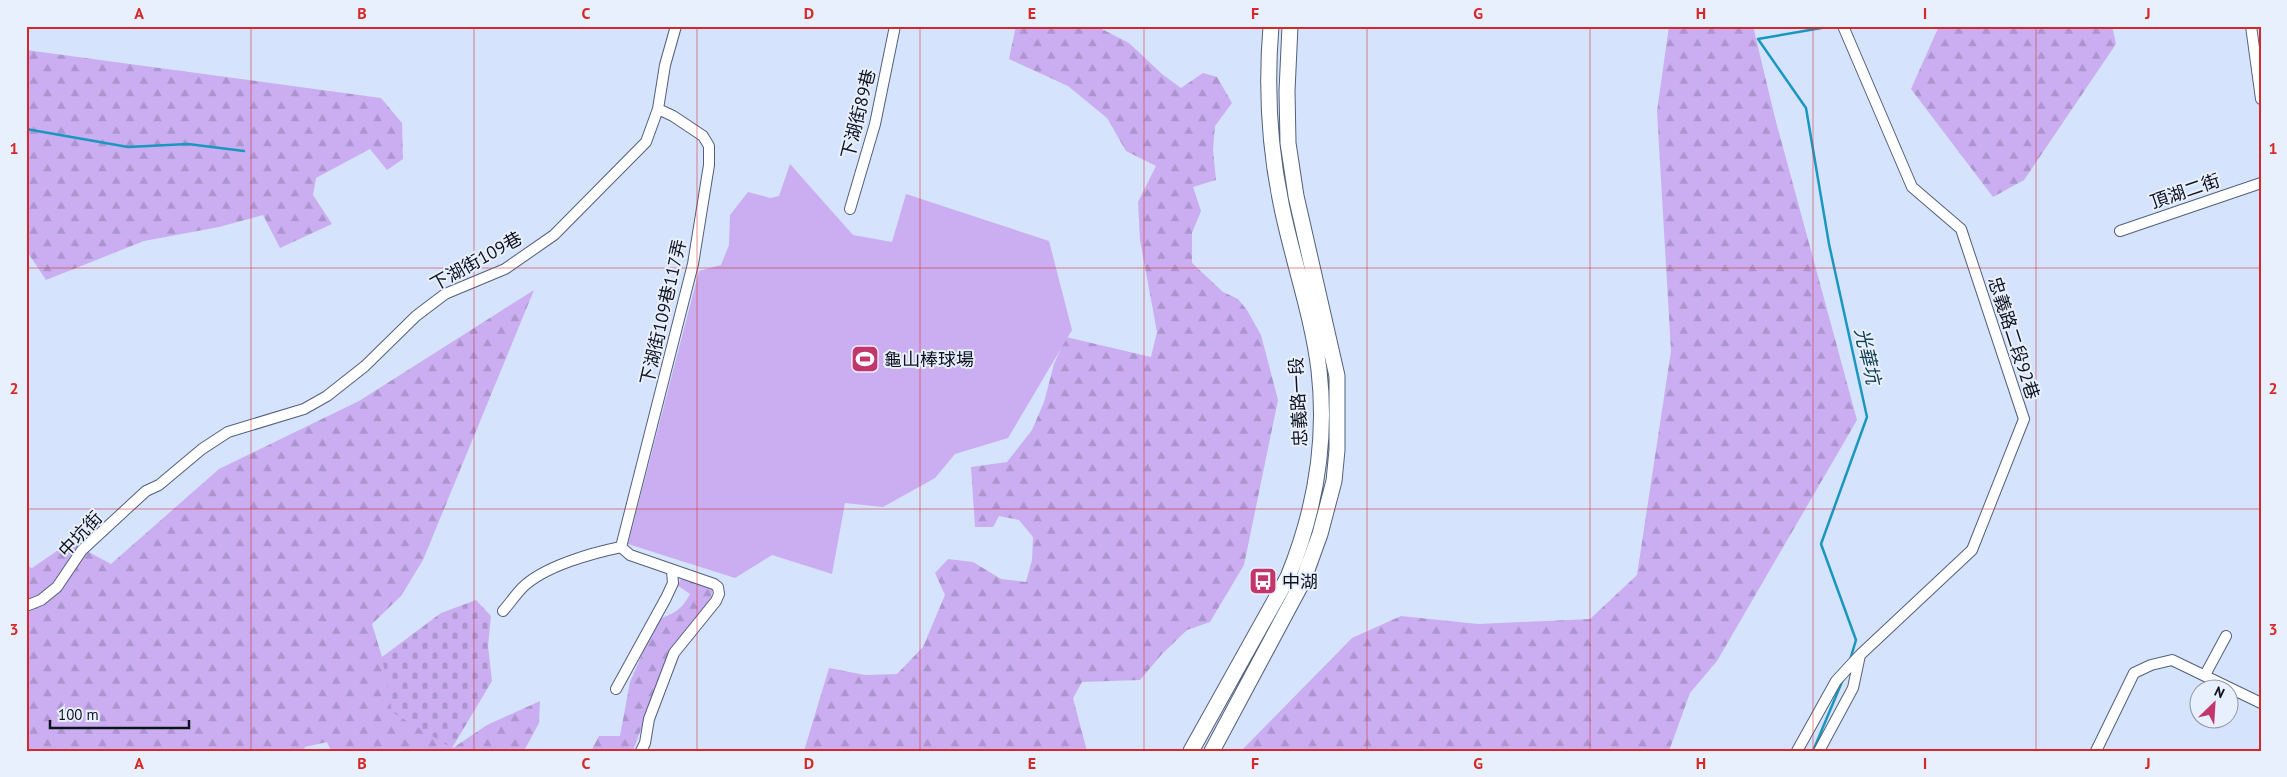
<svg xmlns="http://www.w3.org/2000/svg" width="2287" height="777" font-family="'PT Sans','Noto Sans TC',sans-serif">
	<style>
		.forest { fill: url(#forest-firs) }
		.cemetery { fill: url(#cemetery-stones) }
		.pitch { fill: #caaef1 }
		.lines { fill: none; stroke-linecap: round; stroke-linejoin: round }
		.stream { stroke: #1997be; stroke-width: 2.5 }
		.street-casing { stroke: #52607b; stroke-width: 12 }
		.secondary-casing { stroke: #52607b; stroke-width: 17 }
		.street { stroke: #fff; stroke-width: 10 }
		.secondary { stroke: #fff; stroke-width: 15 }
		.grid { fill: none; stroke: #d62828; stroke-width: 1; stroke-opacity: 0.55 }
		.labels { text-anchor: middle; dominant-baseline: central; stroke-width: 4; stroke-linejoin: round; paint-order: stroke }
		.street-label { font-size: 18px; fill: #0e141f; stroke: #e9f0fd }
		.poi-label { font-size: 18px; fill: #0e141f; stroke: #e9f0fd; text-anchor: start }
		.water-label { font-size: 19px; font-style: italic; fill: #0f4050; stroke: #e9f0fd }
		.neatline { fill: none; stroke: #d62828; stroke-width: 2 }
		.grid-label { font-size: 16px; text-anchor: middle; font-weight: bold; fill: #d62828 }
	</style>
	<defs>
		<pattern id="forest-firs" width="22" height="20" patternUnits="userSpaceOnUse" patternTransform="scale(1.25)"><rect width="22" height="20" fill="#caaef1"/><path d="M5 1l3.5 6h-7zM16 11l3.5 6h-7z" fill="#ac95ce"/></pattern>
		<pattern id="cemetery-stones" width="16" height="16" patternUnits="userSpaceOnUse" patternTransform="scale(1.25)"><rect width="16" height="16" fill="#caaef1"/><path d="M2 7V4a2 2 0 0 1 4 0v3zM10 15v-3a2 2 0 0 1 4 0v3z" fill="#ac95ce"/></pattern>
	</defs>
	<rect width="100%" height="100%" fill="#d6e3fd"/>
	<!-- forest -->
	<path class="forest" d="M1016,26H1096L1129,43L1162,74L1181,88L1203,73L1217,77L1232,103L1215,126L1213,150L1216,180L1193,187L1201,211L1192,233V263L1223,292L1238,299L1247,310L1261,335L1278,400L1244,565L1210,622L1187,630L1162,654L1140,680L1082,682L1073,698L1087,751H804L829,668L865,675L897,674L923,647L945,595L935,573L948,559L973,562L1001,579L1026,582L1032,560L1033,537L1019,520L999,516L993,527H975L971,467L1007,462L1032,430L1044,402L1054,364L1066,337L1151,357L1157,332L1140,240L1138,202L1156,166L1126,151L1107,118L1068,86L1009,59Z
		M1669,26H1753L1775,118L1857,420L1717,661L1690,693L1669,751H1241L1352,638L1401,616L1478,624L1590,619L1637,575L1671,351L1657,111Z
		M1939,26H2112L2116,44L2024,180L1993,197L1911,89Z
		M26,50L381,98L402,123L403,159L387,170L370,149L316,178L313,195L332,224L280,248L263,215L219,227L144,241L46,280L26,250Z
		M534,290L423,560L401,596L372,624L382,657L453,748L487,725L540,701L539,723L524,751H331L327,742L305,747L303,751H26V566L32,568L70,542L111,564L219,469L359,401Z
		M683,576L713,588L709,605L669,653L633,751H591L599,736H620L630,682L657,620C674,613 681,611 690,594L677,585Z"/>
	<!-- cemetery -->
	<path class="cemetery" d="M476,600L491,616L488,646L492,681L452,748L392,712L382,657L441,613Z"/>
	<!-- pitch -->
	<path class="pitch" d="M790,164L853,235L892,242L906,194L1049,241L1072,330L1008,438L955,454L935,478L883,507L845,503L832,574L772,555L735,578L628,544L699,271L721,265L729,245L730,215L748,192L770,198L779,196Z"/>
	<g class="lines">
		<!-- stream -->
		<path class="stream" d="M1833,26L1758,39L1806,108L1829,244L1867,417L1821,544L1856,640L1850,660
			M26,129L128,147L188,144L244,151
			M1813,751L1844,677"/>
		<defs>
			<path id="street" d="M2251,26L2261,99
				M850,209L875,124L895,26
				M2120,231L2261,183
				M621,547L693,264L709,165V146L703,136L673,116L658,109
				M621,547L630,555L714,584L718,587L719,594L716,601L674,653L649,719L645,743L641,751
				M26,606L41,600L57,587L82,550L146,491L159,485L202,449L228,432L304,409L327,396L365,366L416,316L445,294L505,269L554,235L646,142L658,109L665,65L676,26
				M503,611C510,603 516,594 523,587C545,566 592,553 621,547
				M2205,675L2226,636
				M616,689L666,598L673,583L672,571
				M1797,751L1836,681L1859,656
				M1819,751L1853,688L1860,655L1972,550L2024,419L1961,229L1912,187L1843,26
				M2096,751L2134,673L2151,665L2172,660L2261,703"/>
			<path id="secondary" d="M1191,751L1288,577C1315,511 1327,440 1319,370C1312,313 1292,259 1281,203C1269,145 1266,86 1271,26
				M1212,751L1303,581L1320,534L1334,481L1337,450V376L1296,196L1288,143L1287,91L1290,26"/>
		</defs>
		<!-- street casing -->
		<use href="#street" class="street-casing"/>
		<!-- secondary casing -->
		<use href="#secondary" class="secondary-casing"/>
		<!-- street -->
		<use href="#street" class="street"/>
		<!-- secondary -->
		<use href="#secondary" class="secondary"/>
	</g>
	<!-- grid -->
	<path class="grid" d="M251,26V751M474,26V751M697,26V751M920,26V751M1144,26V751M1367,26V751M1590,26V751M1813,26V751M2036,26V751M26,268H2261M26,509H2261"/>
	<!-- icons -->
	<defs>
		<symbol id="stadium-square" viewBox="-11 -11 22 22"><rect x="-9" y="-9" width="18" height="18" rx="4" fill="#c2366b" stroke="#e9f0fd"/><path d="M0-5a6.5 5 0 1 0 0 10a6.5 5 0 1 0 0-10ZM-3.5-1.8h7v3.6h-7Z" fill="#fff"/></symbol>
		<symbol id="bus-square" viewBox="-11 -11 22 22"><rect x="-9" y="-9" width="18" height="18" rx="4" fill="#c2366b" stroke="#e9f0fd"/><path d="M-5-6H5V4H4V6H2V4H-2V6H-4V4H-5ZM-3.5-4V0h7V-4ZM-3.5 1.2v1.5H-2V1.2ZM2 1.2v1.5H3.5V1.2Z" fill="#fff"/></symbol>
	</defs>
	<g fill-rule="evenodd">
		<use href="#stadium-square" x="849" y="343" width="32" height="32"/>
		<use href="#bus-square" x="1247" y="565" width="32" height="32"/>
	</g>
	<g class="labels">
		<!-- street labels -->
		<g class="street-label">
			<text transform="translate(858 114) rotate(-76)">下湖街89巷</text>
			<text transform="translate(2185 191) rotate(-19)">頂湖二街</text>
			<text transform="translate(476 261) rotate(-29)">下湖街109巷</text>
			<text transform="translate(663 312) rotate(-77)">下湖街109巷117弄</text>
			<text transform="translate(2014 338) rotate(72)">忠義路二段92巷</text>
			<text transform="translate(1298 402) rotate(-93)">忠義路一段</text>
			<text transform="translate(80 534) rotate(-47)">中坑街</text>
		</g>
		<!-- poi labels -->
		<g class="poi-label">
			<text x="884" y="359">龜山棒球場</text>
			<text x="1282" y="581">中湖</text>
		</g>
		<!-- water labels -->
		<g class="water-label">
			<text transform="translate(1868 356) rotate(77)">光華坑</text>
		</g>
	</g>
	<!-- border -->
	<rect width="2287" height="777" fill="none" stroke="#e9f0fd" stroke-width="55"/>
	<!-- north arrow -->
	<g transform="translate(2214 704) rotate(25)"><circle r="24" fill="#e9f0fd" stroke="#9198a4"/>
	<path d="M0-4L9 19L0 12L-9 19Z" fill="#c2366b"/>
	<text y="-8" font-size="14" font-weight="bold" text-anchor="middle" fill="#0e141f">N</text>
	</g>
	<!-- scale -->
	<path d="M50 720v8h139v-8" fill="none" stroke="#0e141f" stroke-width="2.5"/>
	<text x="58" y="720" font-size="15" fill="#0e141f" stroke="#e9f0fd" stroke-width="4" paint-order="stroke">100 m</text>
	<rect x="28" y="28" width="2232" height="722" class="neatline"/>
	<g class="grid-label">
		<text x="139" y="19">A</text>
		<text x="362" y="19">B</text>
		<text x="586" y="19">C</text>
		<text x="809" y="19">D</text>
		<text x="1032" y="19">E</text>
		<text x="1255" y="19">F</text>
		<text x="1478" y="19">G</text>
		<text x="1701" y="19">H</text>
		<text x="1925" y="19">I</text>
		<text x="2148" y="19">J</text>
		<text x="14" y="154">1</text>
		<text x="2273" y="154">1</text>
		<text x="14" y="394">2</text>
		<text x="2273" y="394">2</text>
		<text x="14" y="635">3</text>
		<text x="2273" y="635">3</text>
		<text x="139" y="769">A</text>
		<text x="362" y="769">B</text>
		<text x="586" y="769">C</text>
		<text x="809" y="769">D</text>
		<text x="1032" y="769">E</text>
		<text x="1255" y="769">F</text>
		<text x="1478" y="769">G</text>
		<text x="1701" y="769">H</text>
		<text x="1925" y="769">I</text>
		<text x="2148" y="769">J</text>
	</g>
</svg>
